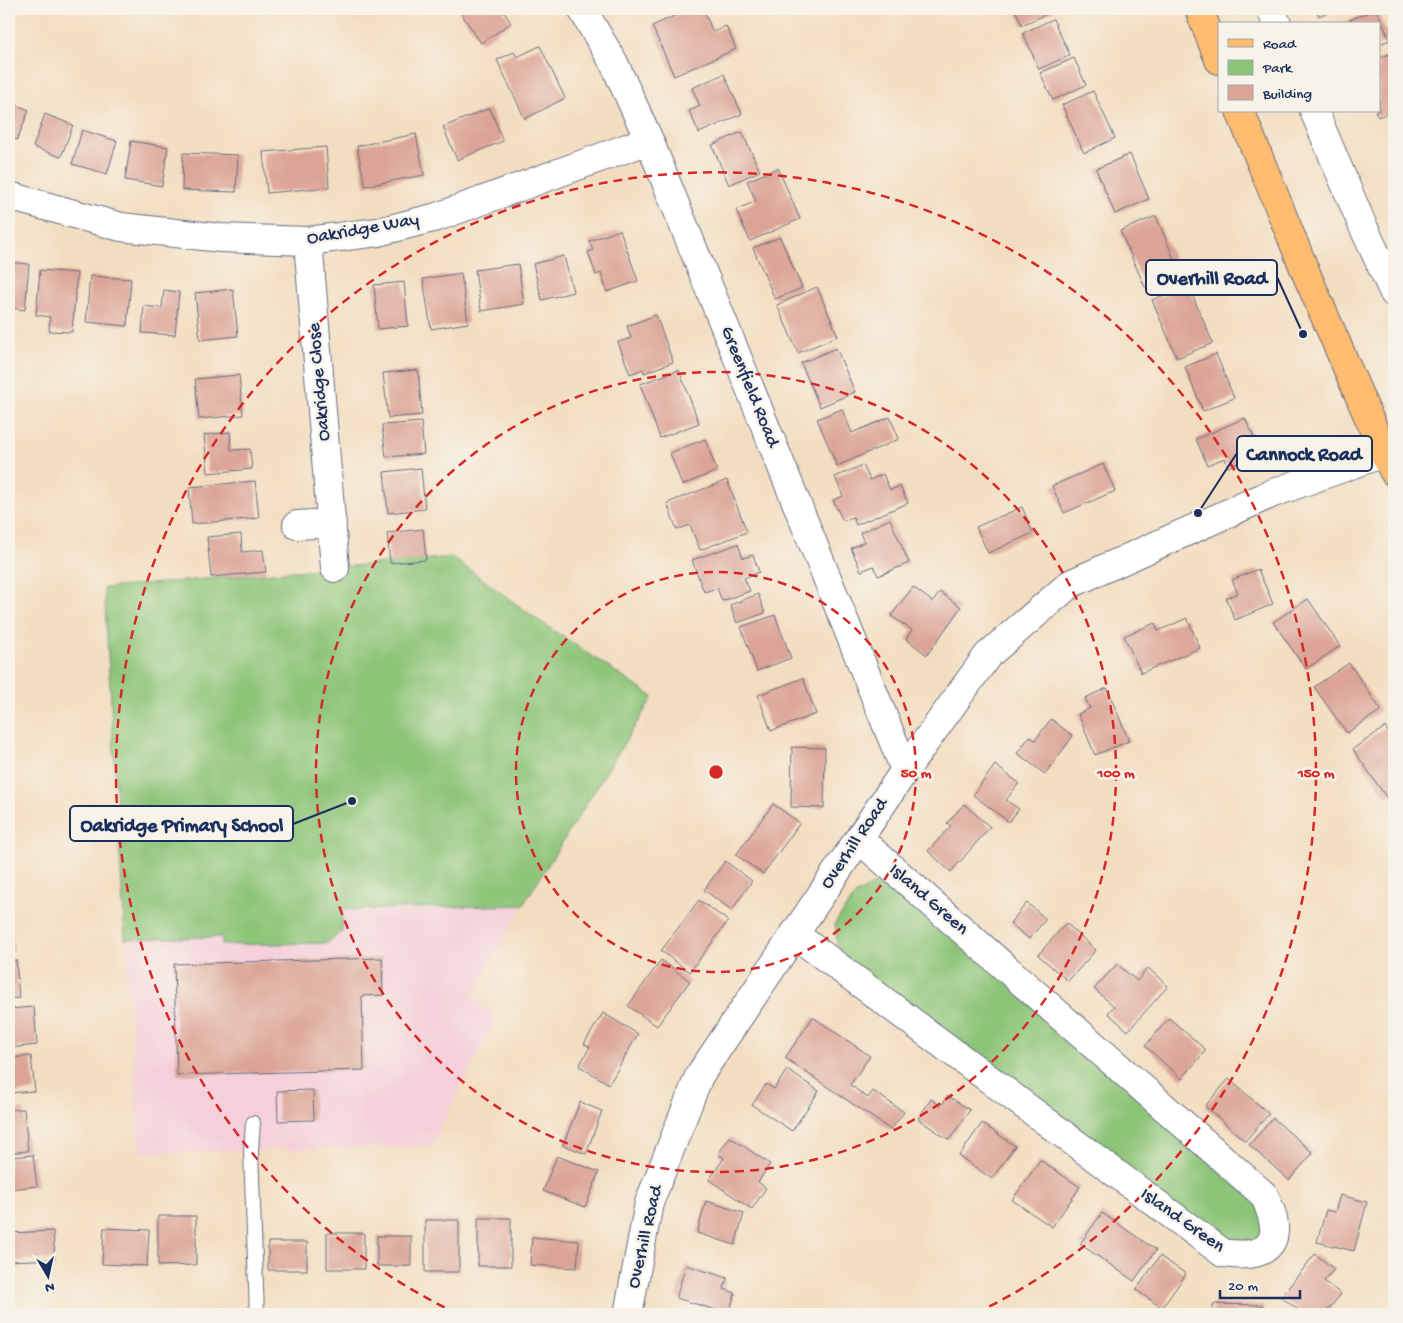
<svg xmlns="http://www.w3.org/2000/svg" width="1403" height="1323" font-family="'Gochi Hand',sans-serif">
	<style>
		.built { fill: #f5cfda }
		.green { fill: #8dc578; stroke: #547a6b }
		.building { fill: #dba496 }
		.lines { fill: none; stroke-linecap: round; stroke-linejoin: round }
		.lane-casing { stroke: #676c80; stroke-width: 16 }
		.street-casing { stroke: #676c80; stroke-width: 30 }
		.primary-casing { stroke: #676c80; stroke-width: 30 }
		.lane { stroke: #fff; stroke-width: 14 }
		.street { stroke: #fff; stroke-width: 28 }
		.primary { stroke: #febc70; stroke-width: 28 }
		.ring { fill: none; stroke: #d62828; stroke-width: 2.5; stroke-dasharray: 9 6 }
		.labels { text-anchor: middle; dominant-baseline: central; stroke-width: 5; stroke-linejoin: round; paint-order: stroke }
		.street-label { font-size: 19px; fill: #1b2f5e; stroke: #f7f3e8 }
		.centre { fill: #d62828; stroke: #f7f3e8; stroke-width: 2.5 }
		.ring-label { font-size: 15px; text-anchor: middle; font-weight: bold; fill: #d62828; stroke: #f7f3e8; stroke-width: 5; stroke-linejoin: round; paint-order: stroke }
		.leader { fill: none; stroke: #1b2f5e; stroke-width: 2 }
		.callout-dot { fill: #1b2f5e; stroke: #f7f3e8; stroke-width: 2 }
		.callout { fill: #f7f3e8; stroke: #1b2f5e; stroke-width: 2 }
		.callout-label { font-size: 20px; text-anchor: middle; font-weight: bold; fill: #1b2f5e }
	</style>
	<rect width="100%" height="100%" fill="#f7f3e8"/>
	<filter id="ink" filterUnits="userSpaceOnUse"><feTurbulence type="fractalNoise" baseFrequency=".02" numOctaves="2"/><feDisplacementMap in="SourceGraphic" scale="10" xChannelSelector="R" yChannelSelector="G"/><feConvolveMatrix kernelMatrix="1 2 1 2 8 2 1 2 1" color-interpolation-filters="sRGB"/></filter>
	<filter id="wash" filterUnits="userSpaceOnUse"><feTurbulence type="fractalNoise" baseFrequency=".0096" numOctaves="4" result="noise"/><feDisplacementMap in="SourceGraphic" scale="20" xChannelSelector="R" yChannelSelector="G"/><feGaussianBlur stdDeviation="1.12" result="paint"/><feColorMatrix in="noise" values="0 0 0 0 0 0 0 0 0 0 0 0 0 0 0 0 0 1.4 0 .05"/><feComposite in="paint" operator="in"/></filter>
	<g filter="url(#wash)">
		<rect width="100%" height="100%" fill="#f3ddc0"/>
		<!-- built -->
		<path class="built" d="M452,557L538,620L653,697L523,905L471,998L497,1016L431,1146L140,1153L125,939L104,588Z"/>
		<!-- green -->
		<path class="green" d="M452,557L538,620L653,697L523,905L342,910V932L327,943L222,945V937L125,939L104,588Z
			M878,882L896,886L1258,1201L1265,1223L1259,1238L1242,1246L1222,1241L849,962L837,945L835,923L856,894Z"/>
		<g id="blocks">
			<!-- building -->
			<path class="building" d="M458,9H502L511,23L481,43Z
				M690,9H703L713,32L726,26L736,49L674,76L652,26Z
				M1015,9H1058L1022,25Z
				M1316,9H1335L1319,16Z
				M1376,9L1390,40L1379,44V24H1340Z
				M1053,19L1070,55L1039,69L1023,33Z
				M540,46L565,98L525,119L497,60L514,52L517,57Z
				M1389,54L1394,65V110L1378,117L1375,111H1379V59Z
				M1074,58L1086,85L1053,100L1040,73Z
				M724,74L742,114L699,133L689,111L700,106L692,88Z
				M1093,91L1115,138L1084,153L1062,105Z
				M9,102L29,110L17,140L9,137Z
				M490,108L503,141L457,160L443,127Z
				M45,114L73,125L61,157L33,147Z
				M1394,125V143L1387,128Z
				M82,130L117,141L107,174L72,164Z
				M742,132L760,171L729,185L712,145Z
				M416,134L424,175L365,186L357,146Z
				M131,141L168,147L162,186L125,180Z
				M326,147L329,187L267,193L263,152Z
				M183,153L238,155L236,192L182,190Z
				M1130,154L1149,199L1115,214L1096,169Z
				M778,168L800,219L750,241L736,210L756,201L747,181Z
				M1156,216L1180,273L1145,287L1120,231Z
				M620,230L638,281L607,292L601,273L596,275L588,252L593,250L589,241Z
				M780,237L802,288L775,299L753,248Z
				M564,256L573,292L542,300L533,264Z
				M9,262L29,264L25,310L9,308Z
				M518,264L524,304L481,311L475,270Z
				M40,270L77,273L72,332L49,331L50,317L36,315Z
				M461,273L468,323L431,329L423,279Z
				M90,276L131,279L127,326L86,322Z
				M404,282L408,326L378,329L374,285Z
				M1188,285L1213,343L1177,358L1152,300Z
				M817,287L838,336L798,353L777,305Z
				M233,289L238,336L200,340L195,293Z
				M164,290L179,292L175,335L142,333L144,306L162,308Z
				M656,315L673,362L644,373L643,369L630,374L618,342L631,338L627,326Z
				M836,348L855,392L820,407L801,363Z
				M1216,354L1234,398L1203,411L1185,367Z
				M418,370L422,415L388,418L383,373Z
				M679,370L699,423L660,438L640,384Z
				M239,375L243,415L199,419L195,379Z
				M842,409L852,433L890,417L899,439L837,466L817,419Z
				M1245,418L1257,444L1241,451L1245,460L1228,467L1225,458L1207,465L1196,439Z
				M421,422L424,454L386,457L382,425Z
				M230,432L231,450L250,449L252,469L208,473L204,435Z
				M705,439L717,471L682,485L670,453Z
				M1103,464L1115,491L1064,513L1052,486Z
				M863,465L870,480L883,474L890,490L900,486L908,503L856,525L853,517L843,521L833,500L843,496L835,477Z
				M421,468L425,509L388,513L384,472Z
				M727,480L747,532L700,550L690,525L677,530L667,503Z
				M255,481L259,518L192,524L189,487Z
				M1022,507L1033,533L988,553L976,527Z
				M890,519L909,563L878,576L874,566L861,571L851,548L864,542L860,533Z
				M423,529L426,560L390,563L387,533Z
				M241,534L242,552L263,550L266,572L211,577L207,537Z
				M738,544L743,558L753,555L759,572L744,578L750,591L722,601L717,588L704,592L692,560Z
				M1258,569L1273,604L1235,620L1226,598L1238,593L1232,580Z
				M913,587L933,602L940,592L961,607L927,655L906,639L912,630L891,616Z
				M758,594L765,613L737,623L730,605Z
				M1308,599L1340,646L1306,669L1273,622Z
				M775,615L791,658L757,671L741,627Z
				M1187,618L1200,648L1141,673L1124,636L1155,623L1158,631Z
				M1349,663L1381,710L1347,733L1314,687Z
				M803,678L816,714L771,731L758,695Z
				M1107,688L1129,741L1095,755L1078,714L1090,708L1085,698Z
				M1051,719L1073,736L1045,774L1017,753L1030,736L1035,740Z
				M1385,727L1394,740V792L1386,797L1353,749Z
				M792,747L825,748L824,808L791,807Z
				M995,765L1019,783L1006,800L1019,809L1009,822L973,795Z
				M773,804L800,823L763,874L736,855Z
				M964,804L990,827L951,872L928,851L951,826L947,823Z
				M725,861L752,881L732,910L704,890Z
				M699,900L728,921L690,972L661,951Z
				M1027,903L1046,919L1029,939L1010,923Z
				M9,909H10L14,951H9Z
				M1066,923L1096,950L1068,981L1038,955Z
				M382,958L383,995L362,996L364,1070L177,1075L174,964Z
				M16,960L19,998L9,999V961Z
				M661,960L690,981L657,1026L628,1006Z
				M1117,964L1137,981L1148,968L1168,986L1128,1031L1108,1013L1114,1006L1094,989Z
				M34,1007L37,1045L9,1048V1009Z
				M603,1013L638,1034L609,1084L579,1066L590,1047L584,1044Z
				M813,1017L870,1056L850,1085L868,1098L873,1091L904,1112L891,1130L785,1058Z
				M1169,1018L1206,1050L1182,1079L1145,1046Z
				M31,1056L35,1091L9,1093V1058Z
				M787,1070L819,1091L792,1131L752,1105L766,1084L774,1089Z
				M1229,1079L1269,1114L1245,1141L1205,1106Z
				M313,1090L314,1120L278,1121L277,1091Z
				M948,1096L970,1110L949,1140L918,1119L931,1099L941,1106Z
				M580,1102L602,1111L586,1154L563,1145Z
				M24,1109L28,1151L9,1153V1110Z
				M1273,1118L1313,1153L1289,1180L1249,1145Z
				M982,1123L1015,1146L992,1179L959,1156Z
				M730,1137L770,1164L758,1182L766,1188L752,1209L709,1180L724,1158L718,1154Z
				M33,1155L37,1186L9,1189V1157Z
				M557,1156L599,1172L585,1207L543,1191Z
				M1040,1160L1080,1187L1052,1227L1012,1200Z
				M1340,1195L1367,1202L1354,1251L1317,1242L1326,1210L1335,1212Z
				M706,1201L744,1213L735,1245L697,1233Z
				M1102,1213L1156,1250L1134,1281L1080,1244Z
				M158,1216H196V1265L158,1266Z
				M478,1218H511V1266H478Z
				M425,1220H459V1272H425Z
				M104,1228L149,1230L147,1266L102,1264Z
				M53,1231L55,1259L9,1261V1233Z
				M327,1233H364V1269H327Z
				M377,1236H411V1266H377Z
				M532,1237L579,1241L577,1268L530,1265Z
				M268,1242H307V1270H268Z
				M1315,1254L1334,1269L1324,1281L1341,1294L1325,1314H1304L1281,1297Z
				M1160,1256L1186,1274L1162,1308L1136,1290Z
				M686,1265L727,1278L724,1289L735,1293L729,1314L676,1298Z
				M1213,1304L1263,1305V1314H1213Z"/>
		</g>
	</g>
	<g filter="url(#ink)">
		<use href="#blocks" fill-opacity="0" stroke="#676c80" stroke-width="1"/>
		<g class="lines">
			<defs>
				<path id="lane" d="M253,1123L251,1151L257,1314"/>
				<path id="street" d="M582,9L614,63L649,140L905,770
					M1271,9L1277,24
					M1314,111L1362,224L1394,293
					M9,196L121,227L221,238L308,241L378,232L437,217L649,140
					M308,241L335,568
					M297,525L332,523
					M794,934L1223,1253C1241,1256 1272,1257 1274,1232C1275,1219 1269,1206 1264,1195L859,839
					M628,1314L649,1203L699,1076L905,770L988,655L1070,584L1273,493L1384,453"/>
				<path id="primary" d="M1199,9L1219,60
					M1240,111L1306,273L1384,453L1394,472"/>
			</defs>
			<!-- lane casing -->
			<use href="#lane" class="lane-casing"/>
			<!-- street casing -->
			<use href="#street" class="street-casing"/>
			<!-- primary casing -->
			<use href="#primary" class="primary-casing"/>
			<!-- lane -->
			<use href="#lane" class="lane"/>
			<!-- street -->
			<use href="#street" class="street"/>
			<!-- primary -->
			<use href="#primary" class="primary"/>
		</g>
	</g>
	<!-- distance rings -->
	<g class="ring">
		<circle cx="716" cy="772" r="200"/>
		<circle cx="716" cy="772" r="400"/>
		<path d="M458 1314A600 600 0 1 1 974 1314"/>
	</g>
	<g class="labels">
		<!-- street labels -->
		<g class="street-label">
			<text transform="translate(363 230) rotate(-10)">Oakridge Way</text>
			<text transform="translate(320 382) rotate(-95)">Oakridge Close</text>
			<text transform="translate(749 387) rotate(68)">Greenfield Road</text>
			<text transform="translate(855 844) rotate(-56)">Overhill Road</text>
			<text transform="translate(928 900) rotate(41)">Island Green</text>
			<text transform="translate(1182 1221) rotate(35)">Island Green</text>
			<text transform="translate(646 1237) rotate(-77)">Overhill Road</text>
		</g>
	</g>
	<circle cx="716" cy="772" r="8" class="centre"/>
	<g class="ring-label">
		<text x="916" y="777">50 m</text>
		<text x="1116" y="777">100 m</text>
		<text x="1316" y="777">150 m</text>
	</g>
	<!-- callouts -->
	<path class="leader" d="M1303 334L1277 277M1198 513L1237 453M352 801L293 824"/>
	<g class="callout-dot">
		<circle cx="1303" cy="334" r="5"/>
		<circle cx="1198" cy="513" r="5"/>
		<circle cx="352" cy="801" r="5"/>
	</g>
	<g class="callout">
		<rect x="1146" y="260" width="131" height="35" rx="5"/>
		<rect x="1237" y="436" width="135" height="35" rx="5"/>
		<rect x="70" y="806" width="223" height="35" rx="5"/>
	</g>
	<g class="callout-label">
		<text x="1212" y="284">Overhill Road</text>
		<text x="1304" y="460">Cannock Road</text>
		<text x="182" y="831">Oakridge Primary School</text>
	</g>
	<!-- margin -->
	<rect width="1403" height="1323" fill="none" stroke="#f7f3e8" stroke-width="30"/>
	<!-- legend -->
	<rect x="1218" y="22" width="162" height="90" fill="#f7f3e8" stroke="#9fa5b1"/>
	<rect x="1228" y="39" width="25" height="8" fill="#febc70" stroke="#9fa5b1"/>
	<text x="1263" y="48" font-size="15" fill="#1b2f5e">Road</text>
	<rect x="1228" y="60" width="25" height="15" fill="#8dc578" stroke="#9fa5b1"/>
	<text x="1263" y="72" font-size="15" fill="#1b2f5e">Park</text>
	<rect x="1228" y="85" width="25" height="15" fill="#dba496" stroke="#9fa5b1"/>
	<text x="1263" y="98" font-size="15" fill="#1b2f5e">Building</text>
	<!-- north arrow -->
	<g transform="translate(48 1276) rotate(171)" stroke="#f7f3e8" stroke-width="4" paint-order="stroke">
	<path d="M0-4L9 19L0 12L-9 19Z" fill="#1b2f5e"/>
	<text y="-8" font-size="14" font-weight="bold" text-anchor="middle" fill="#1b2f5e">N</text>
	</g>
	<!-- scale -->
	<path d="M1220 1290v8h80v-8" fill="none" stroke="#1b2f5e" stroke-width="2.5"/>
	<text x="1228" y="1290" font-size="15" fill="#1b2f5e" stroke="#f7f3e8" stroke-width="4" paint-order="stroke">20 m</text>
</svg>
